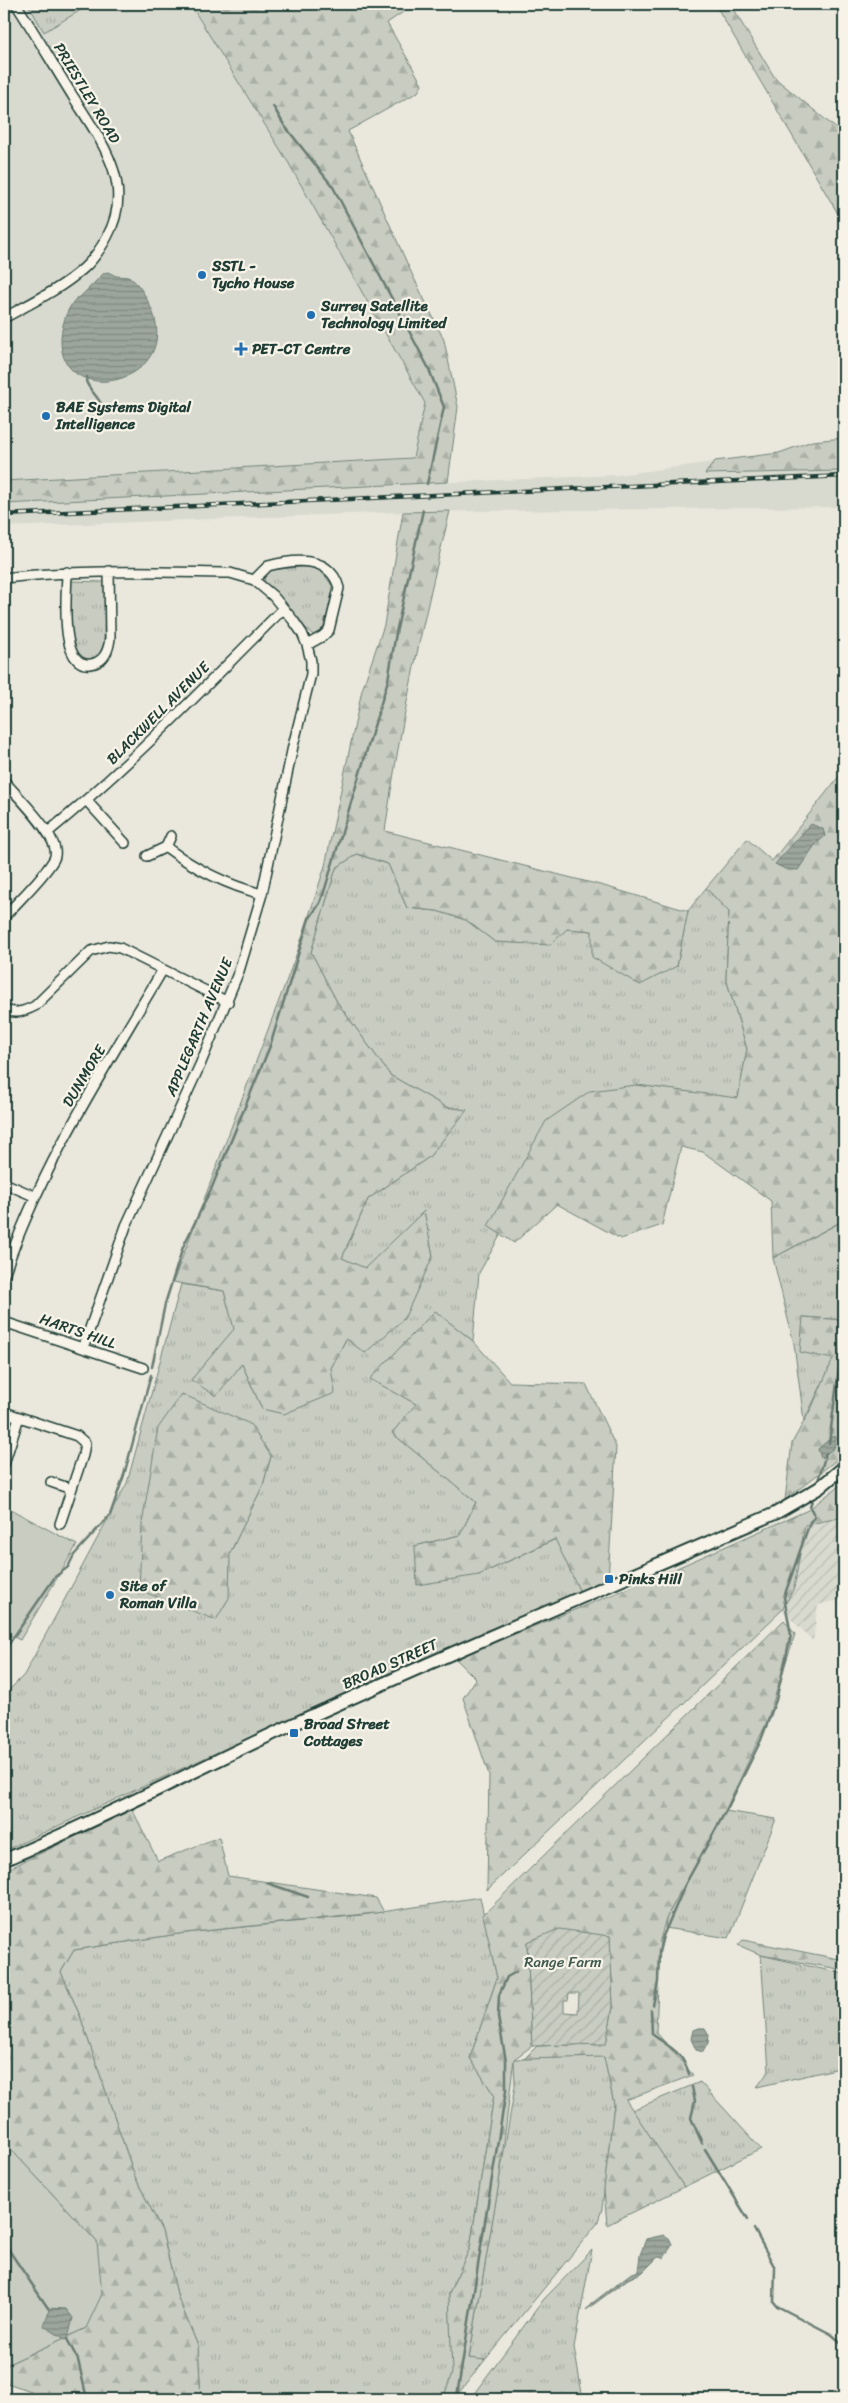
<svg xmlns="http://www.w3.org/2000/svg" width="848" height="2403" font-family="Sriracha,sans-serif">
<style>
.built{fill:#d9dacf}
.industrial{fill:url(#industrial-furrows)}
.grass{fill:url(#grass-tufts);stroke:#74847a;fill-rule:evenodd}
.forest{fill:url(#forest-firs);stroke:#74847a}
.park{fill:#c8ccc1;stroke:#74847a}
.garden{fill:url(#garden-furrows);stroke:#74847a;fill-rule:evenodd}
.water{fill:url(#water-rules);stroke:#6a7c72}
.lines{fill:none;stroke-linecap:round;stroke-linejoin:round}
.stream{stroke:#6a7c72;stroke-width:2.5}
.minor-casing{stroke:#1f3d34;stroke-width:12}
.tertiary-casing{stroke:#1f3d34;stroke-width:15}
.minor{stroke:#f7f3e8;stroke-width:9}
.tertiary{stroke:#f7f3e8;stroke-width:11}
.rail-casing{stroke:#1f3d34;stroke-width:4.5}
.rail{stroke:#f7f3e8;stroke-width:2.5;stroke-dasharray:8;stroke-linecap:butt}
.poi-dot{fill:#1f6fb2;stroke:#f7f3e8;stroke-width:2}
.labels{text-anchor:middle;stroke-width:4.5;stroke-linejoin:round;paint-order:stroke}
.street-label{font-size:15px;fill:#1f3d34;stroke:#f7f3e8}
.poi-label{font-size:15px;font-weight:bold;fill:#1f3d34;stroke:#f7f3e8;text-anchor:start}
.park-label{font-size:15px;fill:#415a50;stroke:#f7f3e8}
</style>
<defs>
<pattern id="industrial-furrows" width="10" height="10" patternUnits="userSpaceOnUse" patternTransform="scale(1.25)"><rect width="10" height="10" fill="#d9dacf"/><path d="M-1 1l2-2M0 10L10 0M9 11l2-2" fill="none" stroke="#babcb2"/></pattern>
<pattern id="grass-tufts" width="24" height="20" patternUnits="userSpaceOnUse" patternTransform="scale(1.25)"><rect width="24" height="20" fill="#c8ccc1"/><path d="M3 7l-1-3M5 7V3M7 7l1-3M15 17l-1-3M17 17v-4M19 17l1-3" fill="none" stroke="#abb0a6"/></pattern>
<pattern id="forest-firs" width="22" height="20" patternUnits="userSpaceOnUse" patternTransform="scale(1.25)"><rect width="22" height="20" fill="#c8ccc1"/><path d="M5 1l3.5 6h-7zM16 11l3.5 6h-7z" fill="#abb0a6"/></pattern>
<pattern id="garden-furrows" width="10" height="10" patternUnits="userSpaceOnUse" patternTransform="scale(1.25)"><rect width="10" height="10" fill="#c8ccc1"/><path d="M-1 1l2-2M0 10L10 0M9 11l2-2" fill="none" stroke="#abb0a6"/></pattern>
<pattern id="water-rules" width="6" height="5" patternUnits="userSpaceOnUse" patternTransform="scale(1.25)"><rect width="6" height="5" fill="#9ca69c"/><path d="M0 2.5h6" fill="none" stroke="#7f8880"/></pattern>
</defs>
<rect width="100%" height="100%" fill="#eae8dd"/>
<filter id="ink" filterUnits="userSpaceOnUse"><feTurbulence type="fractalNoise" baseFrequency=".02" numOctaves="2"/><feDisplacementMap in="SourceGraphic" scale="10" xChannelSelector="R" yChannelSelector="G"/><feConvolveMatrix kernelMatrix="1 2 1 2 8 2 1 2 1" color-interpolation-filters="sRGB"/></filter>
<g filter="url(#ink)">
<path class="built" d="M4,4h186l98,158 137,241 -17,81 210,-9 161,-22 33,-12 32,1v65l-441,5 -399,15z"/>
<path class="industrial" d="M844,1517v82l-26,6 -5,36 -31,-31 12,-22 11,-63z"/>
<path class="grass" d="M28,4h63l-47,28z
M314,566l5,2 15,20 -10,39 -2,4 -8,4c-6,-1 -40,-45 -49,-53l-1,-5 4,-7z
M70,581l35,1 -1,61 -5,12 -12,5 -11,-4 -6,-13z
M357,854l31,10 19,44 30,3 29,9 29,22 55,2 17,-15 26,2 84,35 11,-55 18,-23 23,24 -3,66 21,71 -9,50 -102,-14 -148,141 13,8 -22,39 -6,68 -38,-30 -64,68 46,25 -25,29 84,69 -16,33 -45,11 64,29 77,-36 24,53 -196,83 -380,176v-156l20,-20 103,-192 54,-199 43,7 11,38 -44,51 51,-16 20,45 69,-41 15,-29 19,13 38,-33 30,-63 -9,-44 -59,57 -23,-11 26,-59 61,-42 37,-47 -20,-3 -56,-32 -53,-73 -26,-50 25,-84zM271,1456l-8,29 -33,68z
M843,1221l1,99 -41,-3 31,42 -30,62 -10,-77 -21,-86z
M725,1811l51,8 -47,119 -64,-10 1,-10z
M480,1897l17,81 -27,80 24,37 -24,153 -21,45 4,79 -10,27h-242l-3,-53 -20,-48 -16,-67 -27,-54 -55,-161 -19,-44 13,-22 111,-17 177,-18z
M761,1955l83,19v93l-87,20 12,-16z
M604,2056l10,48 -12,105 -5,15 -112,136 -16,-1 46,-273 -1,-27z
M700,2082l61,67 -77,38 -52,-77z
M592,2250l-18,97 9,52h-113l74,-100z"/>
<path class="forest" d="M190,4h225l-28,19 35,61 -4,8 -70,39 63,141 33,68 14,67 -10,75 -444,22v-23l409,-23 12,-55 -137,-241z
M715,4h15l45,74 63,52 6,8v86z
M844,438v33l-139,3 10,-13 64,-8 33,-12z
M450,511c-26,106 -50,212 -65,320l219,55 84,25 -11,55 -37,19 -48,-28v-26l-25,-2 -17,16 -55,-3 -29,-22 -29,-9 -30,-3 -19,-44 -31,-10 -21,14 -25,84 26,50 53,73 56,32 21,3 -38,47 -61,42 -26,59 23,10 59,-57 9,45 -29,63 -39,34 -19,-14 -15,29 4,25 -51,21 -22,-5 -20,-45 -26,32 -25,-16 43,-51 -10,-38 -51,-9 125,-332 27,-84 37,-176 22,-65 19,-113z
M844,770v454l-2,-3 -69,37 -2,-57 -68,-49 -22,-5 -19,78 -41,14 -64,-35 -43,39 -26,-17 58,-105 44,-30 46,-6 102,13 9,-49 -21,-71 3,-66 -23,-24 41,-49 25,22z
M435,1311l38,30 37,41 76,2 30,63 -8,134 -28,11 -25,-53 -76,36 -62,10 -2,-39 45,-11 16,-33 -84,-69 24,-29 -46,-25z
M803,1317l41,3v134l-59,46 7,-57 20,-36 21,-48 -33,-7z
M182,1394l68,30 21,32 -8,29 -33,68 -1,45 -13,22 -77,-30 3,-66 16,-96z
M844,1482v35l-39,8 -11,63 -12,22 -295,280 2,-115 -26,-77 13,-19 -21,-21 206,-83 147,-65z
M784,1620l11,14 -29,90 -41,87 -59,107 -6,22 -4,92 37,43 -67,25 58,87 -77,38 -3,-36 10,-85 -10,-47 -80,2 13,-13 69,-3 7,-36 -3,-71 -83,6 5,104 -18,13 -15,124 -30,175 16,2 -31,39h-11l9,-26 -3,-80 21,-45 24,-153 -24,-37 27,-80 -14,-63z
M132,1809l26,52 61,-24 9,39 148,22 8,14 -199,21 -111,17 -13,22 19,44 55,161 27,54 16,67 20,48 3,53h-170v-8l-27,-9v-16l82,-38 11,-86 -93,-100v-271z
M743,1940l101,20v10l-83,-15 -23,-10z"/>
<path class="park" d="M4,1508l8,2 65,35 -57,95 -16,-8z
M4,2142l93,100 5,52 -16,34 -82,38z"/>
<path class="garden" d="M559,1929l51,7 3,71 -7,37 -74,2 -5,-104zM569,1993h10l-1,20 -14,-1v-12h4z"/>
<path class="water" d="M108,272l8,4 13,1c11,7 17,20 23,33 30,75 -92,100 -91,30 0,-10 4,-25 9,-33 2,-4 5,-5 6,-9l4,-1 24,-24z
M811,824l12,5 2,7 -10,9 -17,25 -13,-1 -10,-5z
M833,1436l3,1 -2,11 -13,10 -3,-9z
M698,2028h7l4,7 -1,8 -5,9 -7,-2 -5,-11 2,-9z
M664,2235l5,3 3,6 -8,14 -6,-1 -15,15 -15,7 -42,31 5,-6 39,-30 8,-3 2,-16 6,-16z
M48,2308l18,1 7,9 -5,20 -3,1 -21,-13 5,-14z"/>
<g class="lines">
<path class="stream" d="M273,106l11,19 49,62 95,180 16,40 -17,77
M87,377l-1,4c3,9 11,14 15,23
M152,1367l13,-63 18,-57 29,-60 58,-141 39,-127 11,-16 4,-11 64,-212 8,-47 27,-123
M829,1443l15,-112
M817,1484l9,-31
M4,1651l51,-74 13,-10 6,-12 36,-40 14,-40 27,-100
M267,1883l41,14
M653,2005l5,-23 1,-30 4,-16 23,-53 42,-76 33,-67 15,-40 15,-65 -7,-38 26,-75 5,-5 -5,-10 3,-10
M651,2010l1,24c17,13 31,18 37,40
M692,2087l3,14 -4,17 11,25
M705,2149l43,70
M754,2229l21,39 -1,34 3,4 54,28 13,11
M4,2243l44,65
M67,2339l11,21 9,39
M457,2396l49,-305v-30l-8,-44 1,-22 8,-18 9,-5"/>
<defs>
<path id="minor" d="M4,318c27,-15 57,-29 80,-50 10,-9 17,-20 23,-31 29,-52 -6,-96 -33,-139 -20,-32 -38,-63 -58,-94
M67,572c0,20 -10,103 28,91 11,-4 14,-15 15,-25l-1,-67
M4,578c75,-9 151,-6 226,-5l24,7 19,16 20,24 9,13 5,12 4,16v13l-18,72 -31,148 -23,77 -39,94 -74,161 -43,122
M254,580l14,-14c27,-7 62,-11 71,22l-10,42 -6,6 -16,9
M4,781c12,14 60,59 50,78 -9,17 -36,42 -50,58
M87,801l38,42
M48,832c84,-68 158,-147 235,-223
M166,847l5,-11
M147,856l19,-9c29,22 61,38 96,47
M4,1010c12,4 19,2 31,-4l56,-55 18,-5 11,2 108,54
M4,1183l30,13
M4,1275c37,-109 100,-205 158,-304
M4,1322l139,46
M4,1412l73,24 8,7 -2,12 -23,69
M4,1464l15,-47
M51,1482l20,7"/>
<path id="tertiary" d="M4,1860c99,-41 194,-92 292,-137 159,-73 320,-140 480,-210l43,-25 25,-21"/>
</defs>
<use href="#minor" class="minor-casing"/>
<use href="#tertiary" class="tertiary-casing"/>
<use href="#minor" class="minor"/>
<use href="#tertiary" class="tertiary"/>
<defs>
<path id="rail" d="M4,515l840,-39"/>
</defs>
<use href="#rail" class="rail-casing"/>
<use href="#rail" class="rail"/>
</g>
</g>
<g class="poi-dot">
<circle cx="202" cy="275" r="5"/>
<circle cx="311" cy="315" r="5"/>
<path d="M238.5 341.5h5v5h5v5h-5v5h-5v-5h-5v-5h5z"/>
<circle cx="46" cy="416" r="5"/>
<rect x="604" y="1574" width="10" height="10" rx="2.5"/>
<circle cx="110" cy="1595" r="5"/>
<rect x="289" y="1728" width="10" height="10" rx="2.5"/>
</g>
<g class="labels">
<g class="street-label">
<text transform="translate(87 93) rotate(59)" y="5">PRIESTLEY ROAD</text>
<text transform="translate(158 713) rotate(-45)" y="5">BLACKWELL AVENUE</text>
<text transform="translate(199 1027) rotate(-67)" y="5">APPLEGARTH AVENUE</text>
<text transform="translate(84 1076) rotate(-59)" y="5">DUNMORE</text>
<text transform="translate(78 1331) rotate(19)" y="5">HARTS HILL</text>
<text transform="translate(390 1664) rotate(-24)" y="5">BROAD STREET</text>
</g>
<g class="poi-label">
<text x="212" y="271">SSTL -<tspan x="212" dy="17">Tycho House</tspan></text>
<text x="321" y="311">Surrey Satellite<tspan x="321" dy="17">Technology Limited</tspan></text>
<text x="252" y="354">PET-CT Centre</text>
<text x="56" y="412">BAE Systems Digital<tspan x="56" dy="17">Intelligence</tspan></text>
<text x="619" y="1584">Pinks Hill</text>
<text x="120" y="1591">Site of<tspan x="120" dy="17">Roman Villa</tspan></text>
<text x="304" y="1729">Broad Street<tspan x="304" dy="17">Cottages</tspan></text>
</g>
<g class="park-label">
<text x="563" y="1967">Range Farm</text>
</g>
</g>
<rect width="848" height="2403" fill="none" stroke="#f7f3e8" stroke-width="20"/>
<rect x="10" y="10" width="828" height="2383" fill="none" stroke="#1f3d34" stroke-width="2" filter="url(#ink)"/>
</svg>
